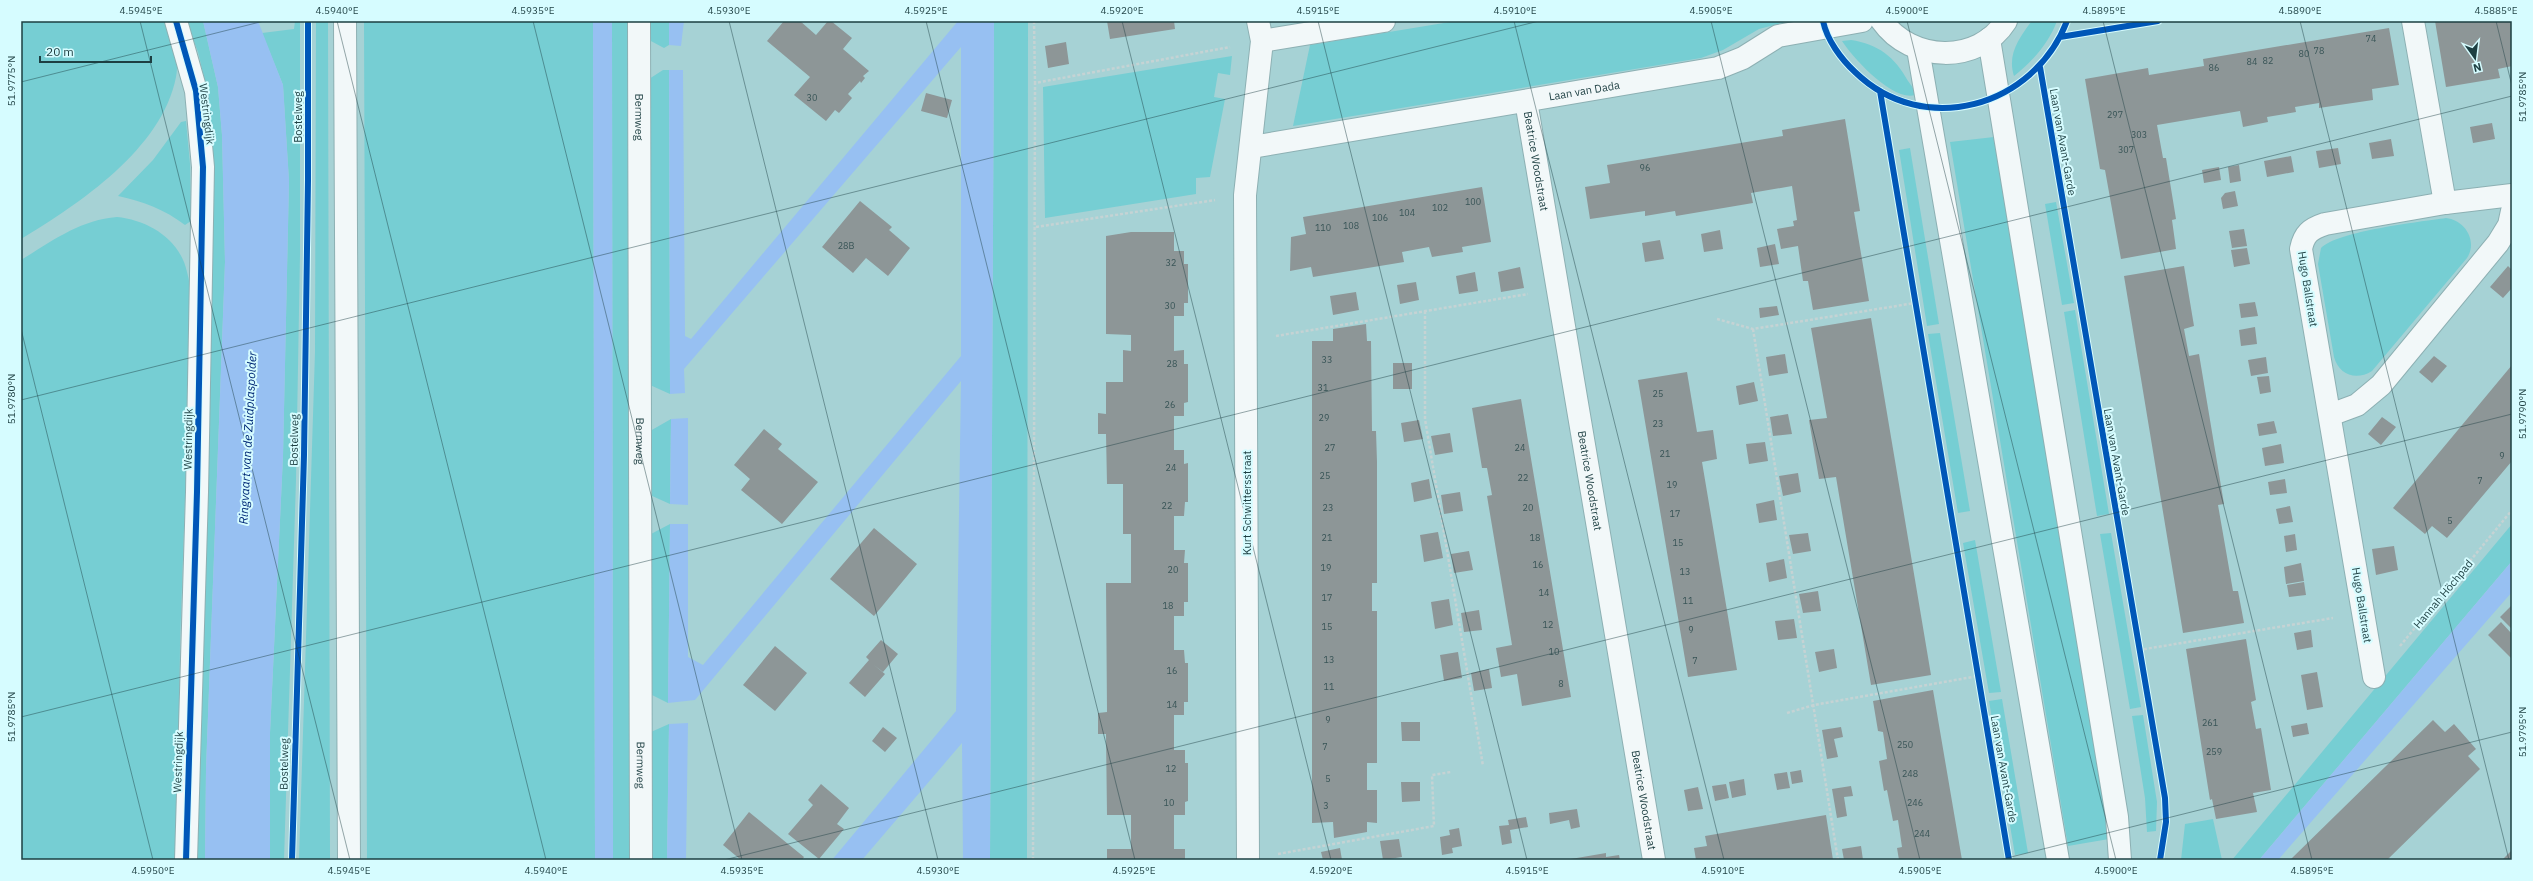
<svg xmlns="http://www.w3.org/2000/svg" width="2533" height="881" font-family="'IBM Plex Sans',sans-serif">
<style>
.green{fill:#76ced3}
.water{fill:#97c0f2}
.building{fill:#8d9697}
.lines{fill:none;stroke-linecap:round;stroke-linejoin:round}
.minor-casing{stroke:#8db0b3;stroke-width:24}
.path{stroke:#c5d3d4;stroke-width:2.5;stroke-dasharray:3 2;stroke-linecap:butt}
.minor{stroke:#f2f8f9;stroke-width:22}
.cycleway-casing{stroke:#d6fcff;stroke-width:8}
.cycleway{stroke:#0057b8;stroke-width:6}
.ticks{fill:none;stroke:#1d3f42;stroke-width:1;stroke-opacity:0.45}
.labels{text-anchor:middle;stroke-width:4;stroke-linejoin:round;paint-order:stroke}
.number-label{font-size:9px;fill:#395557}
.street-label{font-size:11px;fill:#1d3f42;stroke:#d6fcff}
.water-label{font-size:12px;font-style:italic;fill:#002977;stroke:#d6fcff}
.neatline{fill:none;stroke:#1d3f42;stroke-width:1.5}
.ticks-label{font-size:10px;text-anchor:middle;fill:#1d3f42}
</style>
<rect width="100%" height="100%" fill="#a6d2d5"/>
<path class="green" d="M21,21h145c5,18 14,37 10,56 -14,72 -97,127 -155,162z
M186,21h17l15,66 4,48 3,127 -19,507 -1,91h-10l12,-770 -9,-38z
M295,21h5v233l-4,226 -12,380h-14v-127l13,-277 6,-275 -6,-96 -21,-52 32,-4z
M316,21h12l2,839h-31l16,-508z
M364,21h229l2,839h-228z
M612,21h18l2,839h-19z
M649,21h20v24l-5,3 -15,-8z
M994,21h34l-1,839h-37z
M1456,21h334l-31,8 -36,21 -22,8 -408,68 17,-81z
M2057,21c-8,22 -25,41 -43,55 -7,-21 5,-38 17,-54z
M1851,40c27,4 44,17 57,41 3,4 7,9 7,14 -22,7 -63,-38 -73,-54z
M1232,56l-2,19 -12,-2 -4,24 11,2 -15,78 -14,1v16l-151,24 -2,-131z
M663,70h6l1,324 -20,-9 -1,-306z
M186,121l4,43 1,57 -6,4c-21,-16 -41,-23 -67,-29l35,-36 28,-38z
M1994,137l75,446 40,256 -41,7 -118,-704z
M1910,148l29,176 -12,2 -28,-176z
M2056,202l18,101 -12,2 -17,-101z
M117,217c31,3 63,22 70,55 5,17 3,37 4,55l-11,316 -2,217h-157v-600c31,-19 59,-40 96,-43z
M2446,218c19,2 32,23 21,40l-95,113c-16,10 -33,4 -38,-14l-16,-93 3,-16c17,-17 98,-26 125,-30z
M2075,310l34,204 -12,2 -33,-204z
M1940,333l30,178 -12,2 -30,-179z
M671,419l-1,85 -20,-9v-64z
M670,524l-2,179 -18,-9 1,-160z
M2512,524v37l-253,299h-27z
M2111,533l30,174 -11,2 -30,-175z
M1975,540l26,152 -12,1 -26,-150z
M2002,699l26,154 -13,2 -26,-154z
M2143,715l14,87 -1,29 -9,1 -2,-34 -13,-82z
M669,724l-2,136h-15l-1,-128z
M2213,819l9,41h-41l4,-36z"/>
<path class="water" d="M203,21h55l25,64 6,96 -6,275 -13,277v127h-65l1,-91 19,-507 -3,-127 -4,-48z
M593,21h19l1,839h-18z
M669,21h15l-3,25 -12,-1z
M958,21h36l-4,839h-27l-1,-117 -100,117h-30l124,-149 5,-330 -266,319 -27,3 2,-179h18v133l15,8 258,-309v-309l-277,322 1,24 -15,1 -1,-324h14l2,266 6,3z
M688,418v87l-18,-1 1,-85z
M2512,561v31l-234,268h-19z
M688,723l-2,137h-19l2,-136z"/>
<path class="building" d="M784,21h16l16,14 12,-14h3l21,17 -9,11 26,22 -6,5 2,2 -4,5 -1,-2 -12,13 4,4 -13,15 -4,-3 -9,11 -32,-26 16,-18 -43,-36z
M1107,21h67l1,8 -65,10z
M2435,21h77v45l-14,3 2,9 -54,9z
M2389,28l10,57 -27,4 1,11 -54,8v-5l-24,4 1,5 -29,5 1,5 -25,5 -3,-16 -83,14 6,33h3l10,61 -4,1 4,29 -55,10 -16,-89 -5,-1 -15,-90 63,-11 1,7 55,-9 -1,-7z
M1066,42l3,22 -21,4 -3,-22z
M926,93l26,7 -5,18 -26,-7z
M1845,119l15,92 -6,1 15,89 -56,9 -5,-29h-5l-5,-35 -17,3 -4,-20 17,-3 -1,-5 4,-1 -5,-34 -41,7 2,10 -77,13 -1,-5 -30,5v-5l-55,8 -5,-32 25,-4 -3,-18 176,-29 -1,-6z
M2492,123l3,16 -22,4 -3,-16z
M2391,139l3,17 -22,3 -3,-16z
M2338,148l3,16 -22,4 -3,-17z
M2291,156l3,16 -27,5 -3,-16z
M2239,165l2,16 -11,2 -2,-16z
M2219,167l2,13 -17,3 -2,-13z
M1482,187l9,55 -29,5 1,5 -31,5 -3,-10 -27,5 2,10 -91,15 -2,-10 -21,4 1,-34 15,-3 -3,-17z
M2235,191l3,15 -15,3 -2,-11 4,-5z
M860,201l32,26 -3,3 21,18 -22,28 -22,-18 -13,15 -31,-26z
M2244,229l3,17 -15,2 -3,-17z
M1720,230l3,19 -19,3 -3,-18z
M1131,232h43v19h10v13h4v39h-4v13h-10v35l10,-1v14h4v38l-4,1v13h-10v34h10v14l4,-1v39h-3l-1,14h-10v34h11l-1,13h4v39h-4v14h-10v34h10l1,13h3v39h-4v13h-10v35h11v13h3v38l-3,1v13h-11v34h11v11h-78v-11h24v-34h-24l-1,-81h-8v-21l9,-1 -1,-129h25v-49h-8v-50h-16l-1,-50h-8v-21l8,1v-32h17v-32l8,1v-16l-25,-1v-98z
M1660,240l4,19 -19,3 -3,-19z
M1775,244l4,20 -19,3 -3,-19z
M2247,248l3,16 -16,3 -3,-17z
M2184,266l10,60 -10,3 5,27 10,-2 25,150 -6,1 15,86h5l6,32 -61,10 -59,-357z
M2508,266l4,4v18l-9,10 -13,-11z
M1520,267l4,21 -23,4 -3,-20z
M1475,272l3,19 -19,3 -3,-18z
M1416,282l3,18 -19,4 -3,-19z
M1356,292l3,18 -26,5 -3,-19z
M2255,302l3,14 -17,2 -2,-14z
M1777,306l2,9 -19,3 -1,-10z
M1871,318l60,357 -60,10 -35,-208 -17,2 -10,-59 18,-2 -16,-90z
M1366,324l1,17h4l1,90h4l1,31v121h-5v28h5v152h-10v27h10v33l-10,-1v10l-33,6 -1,-16 -21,1v-482h21v-12z
M2255,327l2,17 -16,2 -2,-16z
M1785,354l3,19 -19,3 -3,-19z
M2434,356l13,10 -15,17 -13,-11z
M2266,357l2,16 -17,3 -3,-16z
M1393,363h19v26h-19z
M2512,365v96l-65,77 -15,-12 -7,8 -32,-26z
M1687,372l10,60 16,-2 4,29 -15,3 35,208 -49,7 -50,-297z
M2269,376l2,16 -11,2 -3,-17z
M1754,382l4,19 -19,4 -3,-19z
M1521,399l50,298 -49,9 -5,-32 -16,3 -5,-29 16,-3 -25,-149 5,-1 -5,-27h-5l-10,-60z
M1788,414l4,20 -19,2 -3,-19z
M2382,417l14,10 -15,18 -13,-11z
M1419,420l4,19 -19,3 -3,-19z
M2274,421l3,12 -18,3 -2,-12z
M764,429l18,15 -4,5 40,33 -36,42 -41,-34 9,-11 -16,-14z
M1450,433l3,19 -18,3 -4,-19z
M1765,442l3,19 -19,3 -3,-20z
M2281,444l3,19 -19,3 -3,-18z
M1798,473l3,19 -18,4 -4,-20z
M1429,479l3,19 -18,4 -3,-19z
M2285,479l2,14 -17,2 -2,-13z
M1460,492l3,19 -19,3 -3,-19z
M1774,500l3,20 -18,3 -3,-19z
M2290,506l3,16 -14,2 -3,-15z
M874,528l43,36 -43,52 -44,-37z
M1438,532l5,26 -19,4 -4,-27z
M1808,533l3,18 -18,3 -4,-19z
M2295,534l2,16 -11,2 -2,-16z
M2394,546l4,24 -22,5 -4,-26z
M1469,551l4,19 -19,3 -3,-19z
M1784,559l3,19 -18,4 -3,-19z
M2301,563l3,18 -18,3 -2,-17z
M2304,582l2,13 -17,2 -2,-12z
M1818,591l3,20 -18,2 -4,-19z
M1449,599l4,26 -18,4 -4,-27z
M2512,605v24l-12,-12z
M1479,610l3,20 -18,2 -3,-19z
M1794,619l3,19 -19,2 -3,-19z
M2501,622l11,12v25l-24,-24z
M2311,630l2,17 -16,3 -3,-17z
M2246,639l10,61 -5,2 5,27 5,-1 10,62 -18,3 4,19 -41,7 -4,-20 -2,1 -24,-151z
M881,640l17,14 -15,18 -9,-7 11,9 -20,23 -16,-14 20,-23 -3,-3z
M775,646l32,27 -32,38 -32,-26z
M1834,649l3,19 -18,4 -4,-20z
M1458,652l4,26 -18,3 -4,-26z
M1489,669l3,19 -18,3 -3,-18z
M2317,672l6,35 -16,3 -6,-35z
M1933,690l29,170h-63l-2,-12 5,-1 -4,-27 -5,1 -6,-31 -3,1 -5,-30 8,-2 -4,-27 -5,-1 -5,-30z
M2433,720l12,12 9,-8 22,25 -8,7 12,13 -93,91h-97z
M1401,722h19v19h-18z
M2307,723l2,11 -16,3 -2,-11z
M883,727l14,11 -12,14 -13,-11z
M1841,727l2,10 -9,2 4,18 -11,2 -5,-29z
M1801,770l2,12 -11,2 -2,-12z
M1787,772l3,16 -13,2 -3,-16z
M1744,779l2,16 -14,3 -3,-16z
M1401,782h19v19l-18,1z
M821,784l28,24 -12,16 7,5 -25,30 -31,-25 25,-29 -5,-5z
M1726,784l3,14 -14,3 -3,-15z
M1851,786l2,10 -9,1 3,19 -10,2 -5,-29z
M1698,787l5,22 -15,2 -4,-21z
M1577,809l3,18 -9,2 -2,-9 -19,4 -1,-11z
M749,812l55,45 -2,3h-61l-18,-15z
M1826,815l7,45h-137l-2,-12 13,-2 -2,-10z
M1526,817l2,10 -18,3 2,13 -10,2 -3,-19 10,-1 -1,-5z
M1459,828l3,18 -10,2 1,5 -11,2 -2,-18 10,-2 -1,-5z
M1399,839l3,18 -19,3 -3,-19z
M1861,846l2,14h-19l-2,-11z
M1340,848l2,12h-19l-2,-8z
M2512,850v10h-10z
M1606,853v4l13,-2 1,5h-55z"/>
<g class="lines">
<defs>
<g id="minor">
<path d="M176,21l20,70 7,76 -6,325 -11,368"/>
<path d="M345,21l4,839"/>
<path id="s1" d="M639,21l2,839"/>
<path d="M1882,21c29,41 96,44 124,0"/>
<path d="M2413,21l32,182"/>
<path d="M1989,39l128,778 3,43"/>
<path d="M1262,41l122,-20"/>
<path d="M1918,49l140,811"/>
<path id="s2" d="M1526,101l128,759"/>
<path id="s3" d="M1252,147l466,-79 25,-10 35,-22 84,-15"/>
<path d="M2330,415l27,-10 24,-20 117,-142 11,-18 3,-14"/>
<path d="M2374,677l-73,-428c3,-15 9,-20 24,-25l120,-21 67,-8"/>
<path d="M1248,860l-3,-665 17,-154 -4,-20"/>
</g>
</defs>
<use href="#minor" class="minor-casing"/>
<path class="path" d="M1034,21l1,62 195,-36
M1036,227l179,-27
M1425,311v108l58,347
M1717,319l36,10 162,-26
M1753,329l85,531
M1276,336l252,-42
M2400,646l112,-136
M2139,650l194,-32
M1787,713l27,-8 164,-29
M1278,854l156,-28 -2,-51 19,-3
M1033,860l2,-777"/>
<use href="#minor" class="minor"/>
<defs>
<path id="cycleway" d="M176,21l20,70 7,76 -6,325 -11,368
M1823,21c4,19 18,38 32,51 69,67 179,35 212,-51
M2060,37l98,-16
M2040,67l125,731 1,24 -6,38
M1880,91l129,769
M292,860l12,-405 4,-275v-159"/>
</defs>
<use href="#cycleway" class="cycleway-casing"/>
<use href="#cycleway" class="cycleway"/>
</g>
<path class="ticks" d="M140,21l210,839M337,21l209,839M533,21l209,839M729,21l209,839M926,21l209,839M1122,21l209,839M1318,21l209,839M1514,21l210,839M1711,21l209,839M1907,21l209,839M2103,21l209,839M2300,21l209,839M2496,21l16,65M21,82l243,-61M21,329l132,531M21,400l1518,-379M21,717l2491,-621M724,860l1788,-446M1999,860l513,-128"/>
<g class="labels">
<g class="number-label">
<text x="2371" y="42">74</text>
<text x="2319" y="54">78</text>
<text x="2304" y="57">80</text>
<text x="2268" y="64">82</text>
<text x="2252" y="65">84</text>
<text x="2214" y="71">86</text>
<text x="812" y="101">30</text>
<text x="2115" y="118">297</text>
<text x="2139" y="138">303</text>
<text x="2126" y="153">307</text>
<text x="1645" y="171">96</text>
<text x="1473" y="205">100</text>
<text x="1440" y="211">102</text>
<text x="1407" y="216">104</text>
<text x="1380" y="221">106</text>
<text x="1351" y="229">108</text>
<text x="1323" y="231">110</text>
<text x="846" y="249">28B</text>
<text x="1171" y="266">32</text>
<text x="1170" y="309">30</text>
<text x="1327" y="363">33</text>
<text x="1172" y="367">28</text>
<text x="1323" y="391">31</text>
<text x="1658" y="397">25</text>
<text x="1170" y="408">26</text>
<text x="1324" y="421">29</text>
<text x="1658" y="427">23</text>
<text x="1330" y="451">27</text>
<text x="1520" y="451">24</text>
<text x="1665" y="457">21</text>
<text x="2502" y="459">9</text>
<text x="1171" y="471">24</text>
<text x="1325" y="479">25</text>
<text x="1523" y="481">22</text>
<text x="2480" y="484">7</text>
<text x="1672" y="488">19</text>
<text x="1167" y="509">22</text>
<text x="1328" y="511">23</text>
<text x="1528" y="511">20</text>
<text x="1675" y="517">17</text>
<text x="2450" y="524">5</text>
<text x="1327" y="541">21</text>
<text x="1535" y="541">18</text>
<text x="1678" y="546">15</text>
<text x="1538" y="568">16</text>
<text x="1326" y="571">19</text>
<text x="1173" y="573">20</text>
<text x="1685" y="575">13</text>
<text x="1544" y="596">14</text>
<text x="1327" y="601">17</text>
<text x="1688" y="604">11</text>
<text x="1168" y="609">18</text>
<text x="1548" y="628">12</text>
<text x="1327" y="630">15</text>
<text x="1691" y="633">9</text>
<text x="1554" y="655">10</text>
<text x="1329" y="663">13</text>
<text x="1695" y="664">7</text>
<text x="1172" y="674">16</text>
<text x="1561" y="687">8</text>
<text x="1329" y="690">11</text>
<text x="1172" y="708">14</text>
<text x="1328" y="723">9</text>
<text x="2210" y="726">261</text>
<text x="1905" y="748">250</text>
<text x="1325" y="750">7</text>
<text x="2214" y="755">259</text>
<text x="1171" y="772">12</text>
<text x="1910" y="777">248</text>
<text x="1328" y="782">5</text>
<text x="1169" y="806">10</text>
<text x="1915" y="806">246</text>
<text x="1326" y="809">3</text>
<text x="1922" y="837">244</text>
</g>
<g class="street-label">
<text dy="4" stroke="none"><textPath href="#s3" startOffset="337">Laan van Dada</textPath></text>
<text transform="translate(207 114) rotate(83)" y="4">Westringdijk</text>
<text transform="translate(298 117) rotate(-90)" y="4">Bostelweg</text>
<text dy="4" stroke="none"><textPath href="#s1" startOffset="96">Bermweg</textPath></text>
<text transform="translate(2063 142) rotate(80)" y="4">Laan van Avant-Garde</text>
<text dy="4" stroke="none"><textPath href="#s2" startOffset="61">Beatrice Woodstraat</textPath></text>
<text transform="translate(2308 289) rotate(81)" y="4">Hugo Ballstraat</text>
<text transform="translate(188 439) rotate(-89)" y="4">Westringdijk</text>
<text transform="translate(294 440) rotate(-89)" y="4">Bostelweg</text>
<text dy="4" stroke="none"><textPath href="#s1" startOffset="420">Bermweg</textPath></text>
<text transform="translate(2117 462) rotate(80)" y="4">Laan van Avant-Garde</text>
<text dy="4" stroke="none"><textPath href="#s2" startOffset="385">Beatrice Woodstraat</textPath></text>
<text transform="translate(1247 503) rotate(-90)" y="4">Kurt Schwittersstraat</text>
<text transform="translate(2443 594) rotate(-50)" y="4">Hannah Höchpad</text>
<text transform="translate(2362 605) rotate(81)" y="4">Hugo Ballstraat</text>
<text transform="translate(178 762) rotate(-88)" y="4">Westringdijk</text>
<text transform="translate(284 764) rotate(-89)" y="4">Bostelweg</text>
<text dy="4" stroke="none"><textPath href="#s1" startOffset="744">Bermweg</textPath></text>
<text transform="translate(2004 769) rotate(80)" y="4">Laan van Avant-Garde</text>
<text dy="4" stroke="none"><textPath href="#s2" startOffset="709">Beatrice Woodstraat</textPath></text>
</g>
<g class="water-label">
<text transform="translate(248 438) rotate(-87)" y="4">Ringvaart van de Zuidplaspolder</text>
</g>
</g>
<rect width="2533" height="881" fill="none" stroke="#d6fcff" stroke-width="44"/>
<g transform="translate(2475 58) rotate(166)" stroke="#d6fcff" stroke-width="3" paint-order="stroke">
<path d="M0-3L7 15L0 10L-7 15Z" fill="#1d3f42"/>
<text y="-6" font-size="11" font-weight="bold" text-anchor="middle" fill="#1d3f42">N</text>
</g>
<path d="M40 56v6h111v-6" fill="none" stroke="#1d3f42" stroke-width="2"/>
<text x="46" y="56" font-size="12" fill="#1d3f42" stroke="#d6fcff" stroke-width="3" paint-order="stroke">20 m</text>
<rect x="22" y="22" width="2489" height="837" class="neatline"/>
<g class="ticks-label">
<text x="141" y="14">4.5945°E</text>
<text x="337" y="14">4.5940°E</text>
<text x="533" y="14">4.5935°E</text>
<text x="729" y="14">4.5930°E</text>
<text x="926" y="14">4.5925°E</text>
<text x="1122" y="14">4.5920°E</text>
<text x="1318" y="14">4.5915°E</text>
<text x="1515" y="14">4.5910°E</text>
<text x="1711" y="14">4.5905°E</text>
<text x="1907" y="14">4.5900°E</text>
<text x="2104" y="14">4.5895°E</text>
<text x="2300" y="14">4.5890°E</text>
<text x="2496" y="14">4.5885°E</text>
<text transform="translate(11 81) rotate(-90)" y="4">51.9775°N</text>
<text transform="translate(2522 97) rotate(-90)" y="4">51.9785°N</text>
<text transform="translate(11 399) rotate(-90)" y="4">51.9780°N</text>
<text transform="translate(2522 414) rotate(-90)" y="4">51.9790°N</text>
<text transform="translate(11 717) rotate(-90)" y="4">51.9785°N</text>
<text transform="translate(2522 732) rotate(-90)" y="4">51.9795°N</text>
<text x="153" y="874">4.5950°E</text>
<text x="349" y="874">4.5945°E</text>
<text x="546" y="874">4.5940°E</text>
<text x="742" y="874">4.5935°E</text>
<text x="938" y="874">4.5930°E</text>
<text x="1134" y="874">4.5925°E</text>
<text x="1331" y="874">4.5920°E</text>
<text x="1527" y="874">4.5915°E</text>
<text x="1723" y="874">4.5910°E</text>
<text x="1920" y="874">4.5905°E</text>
<text x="2116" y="874">4.5900°E</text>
<text x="2312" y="874">4.5895°E</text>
</g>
</svg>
